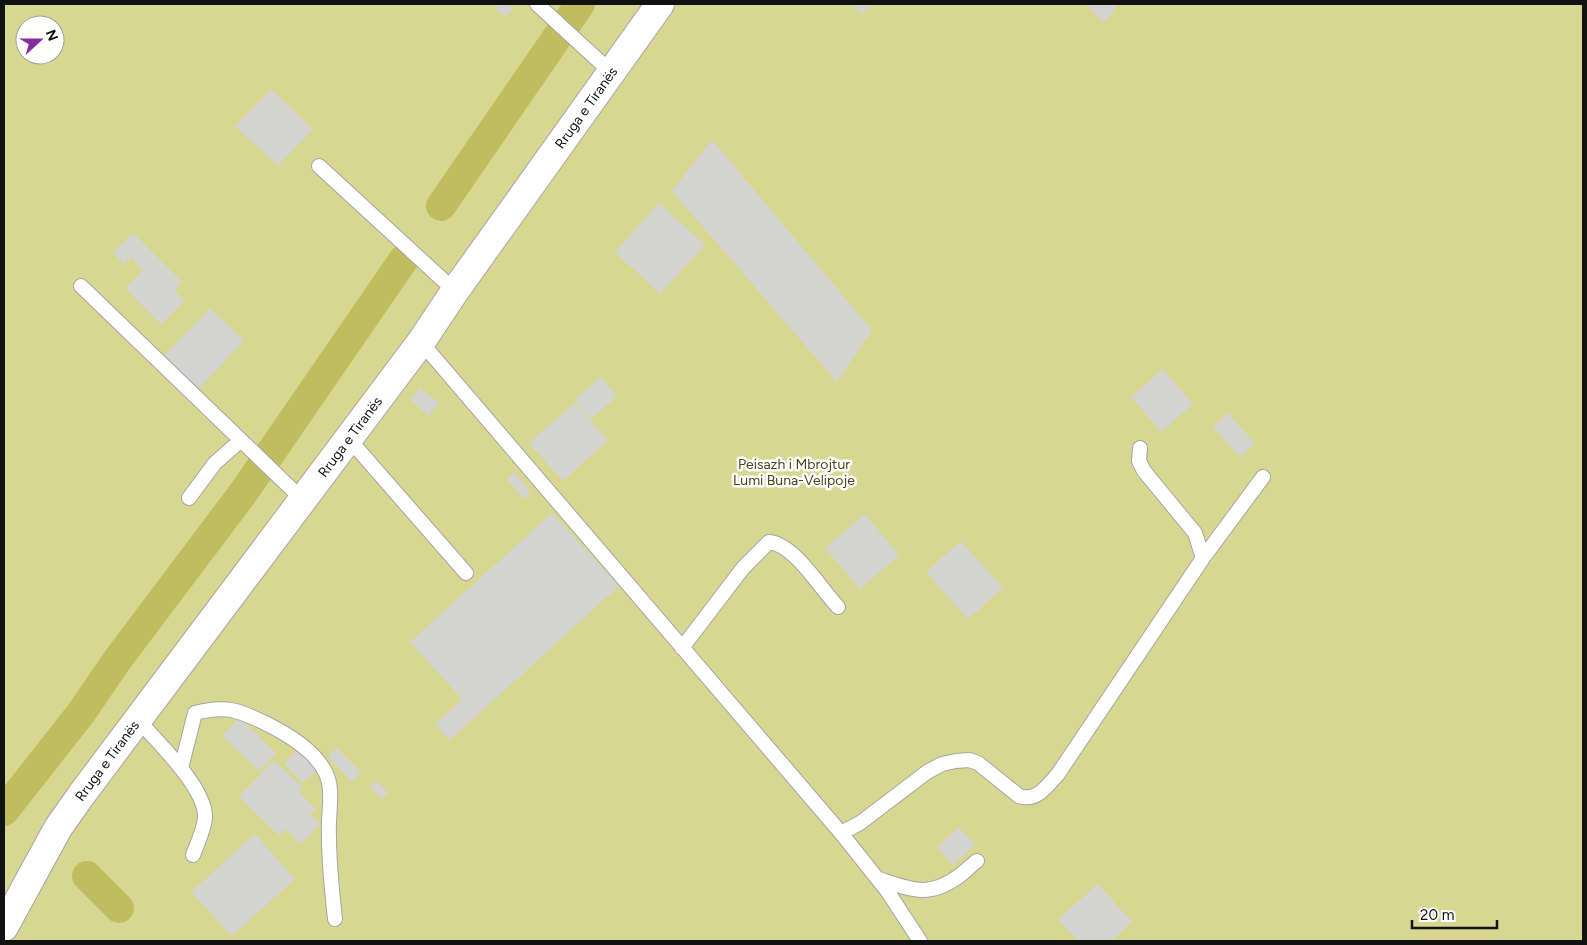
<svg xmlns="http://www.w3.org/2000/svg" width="1587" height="945" font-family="Figtree,sans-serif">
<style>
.green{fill:#d8d792;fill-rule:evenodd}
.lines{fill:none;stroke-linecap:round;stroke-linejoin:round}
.canal{stroke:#c0bd5e;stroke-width:30}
.building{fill:#d3d3d0}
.lane-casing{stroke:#a5a5a2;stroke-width:16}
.primary-casing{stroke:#a5a5a2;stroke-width:30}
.lane{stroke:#fff;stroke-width:14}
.primary{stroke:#fff;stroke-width:28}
.labels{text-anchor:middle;stroke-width:5;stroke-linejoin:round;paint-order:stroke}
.street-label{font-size:14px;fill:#111110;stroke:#fffffe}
.park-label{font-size:14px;fill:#47461d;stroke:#fffffe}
</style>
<rect width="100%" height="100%" fill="#f9f9f6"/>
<path class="green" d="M4,4h1579v937h-1579zM25,25h30v30h-30z"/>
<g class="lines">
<path class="canal" d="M441,206l139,-202
M4,811l77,-98 37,-54 125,-166 161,-234
M87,876l32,32"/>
</g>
<path class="building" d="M498,4h8l7,5 -7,8 -11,-9z
M853,4h20l-12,10z
M1086,4h29l2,2 -13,17z
M271,89l42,40 -35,37 -43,-40z
M712,140l160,190 -35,52 -165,-191z
M659,203l46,42 -45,49 -45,-42z
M133,233l49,49 -8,8 11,11 -24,24 -36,-37 18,-18 -12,-13 -7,7 -11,-11z
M210,308l34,33 -46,48 -35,-32z
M1163,369l30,35 -32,28 -30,-35z
M601,377l16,19 -26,23 -17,-19z
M420,388l19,15 -10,13 -19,-16z
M575,403l33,37 -45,41 -34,-38z
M1228,413l27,31 -15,13 -27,-30z
M514,472l17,20 -7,7 -17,-20z
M552,513l67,73 -169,154 -15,-16 27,-25 -52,-57z
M865,514l34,41 -39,34 -35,-41z
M961,541l42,47 -35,31 -42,-47z
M240,718l36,35 -17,18 -37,-35z
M302,747l18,21 -18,15 -18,-20z
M337,748l24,25 -9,9 -24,-26z
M274,760l29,28 -4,4 17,17 -6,6 10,9 -19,20 -15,-15 -6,7 -41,-39z
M377,781l11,12 -6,6 -12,-12z
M959,827l16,18 -22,20 -16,-18z
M255,834l40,45 -63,57 -41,-44z
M1098,884l34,38 -21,19h-33l-20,-22z"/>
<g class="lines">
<defs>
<path id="lane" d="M537,4l75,69
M319,166l136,125
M81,286l223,215
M421,342l420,491 47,59 32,49
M349,439l117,134
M1140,448l-1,13 5,10 51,62 8,25
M189,498l26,-35 25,-22
M682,648l61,-80 26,-26c25,2 51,46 69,65
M137,719c19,21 70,70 68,99 -1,12 -8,26 -12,37
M181,768l14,-55c31,-8 44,-3 72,11 24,12 62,35 63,66 1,15 -2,31 -1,46 0,27 3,56 6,83
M841,833l19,-10 67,-51 15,-8 14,-3 13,-1 9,3 41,33c18,6 28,-10 39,-22l145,-216 60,-81
M879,879c33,11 50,19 80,-3 7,-5 12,-11 18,-15"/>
<g id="primary">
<path id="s1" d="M4,927l54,-99 24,-34 339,-452 34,-51 205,-287"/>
</g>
</defs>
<use href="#lane" class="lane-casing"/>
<use href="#primary" class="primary-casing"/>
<use href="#lane" class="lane"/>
<use href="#primary" class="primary"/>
</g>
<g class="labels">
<g class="street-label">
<text dy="5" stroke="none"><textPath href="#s1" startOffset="1006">Rruga e Tiranës</textPath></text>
<text dy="5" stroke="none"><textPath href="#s1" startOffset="601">Rruga e Tiranës</textPath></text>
<text dy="5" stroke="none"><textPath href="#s1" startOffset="196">Rruga e Tiranës</textPath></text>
</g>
<g class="park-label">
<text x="794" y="469">Peisazh i Mbrojtur<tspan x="794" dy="16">Lumi Buna-Velipoje</tspan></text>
</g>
</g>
<rect width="1587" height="945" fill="none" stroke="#111110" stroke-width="10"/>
<g transform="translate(40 40) rotate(69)"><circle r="24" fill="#fffffe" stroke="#a0a09f"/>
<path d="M0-4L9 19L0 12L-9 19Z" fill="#842f9d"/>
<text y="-8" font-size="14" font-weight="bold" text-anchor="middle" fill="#111110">N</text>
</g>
<path d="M1412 920v8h85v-8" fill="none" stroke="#111110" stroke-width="2.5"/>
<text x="1420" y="920" font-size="15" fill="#111110" stroke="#fffffe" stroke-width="4" paint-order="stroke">20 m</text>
</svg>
